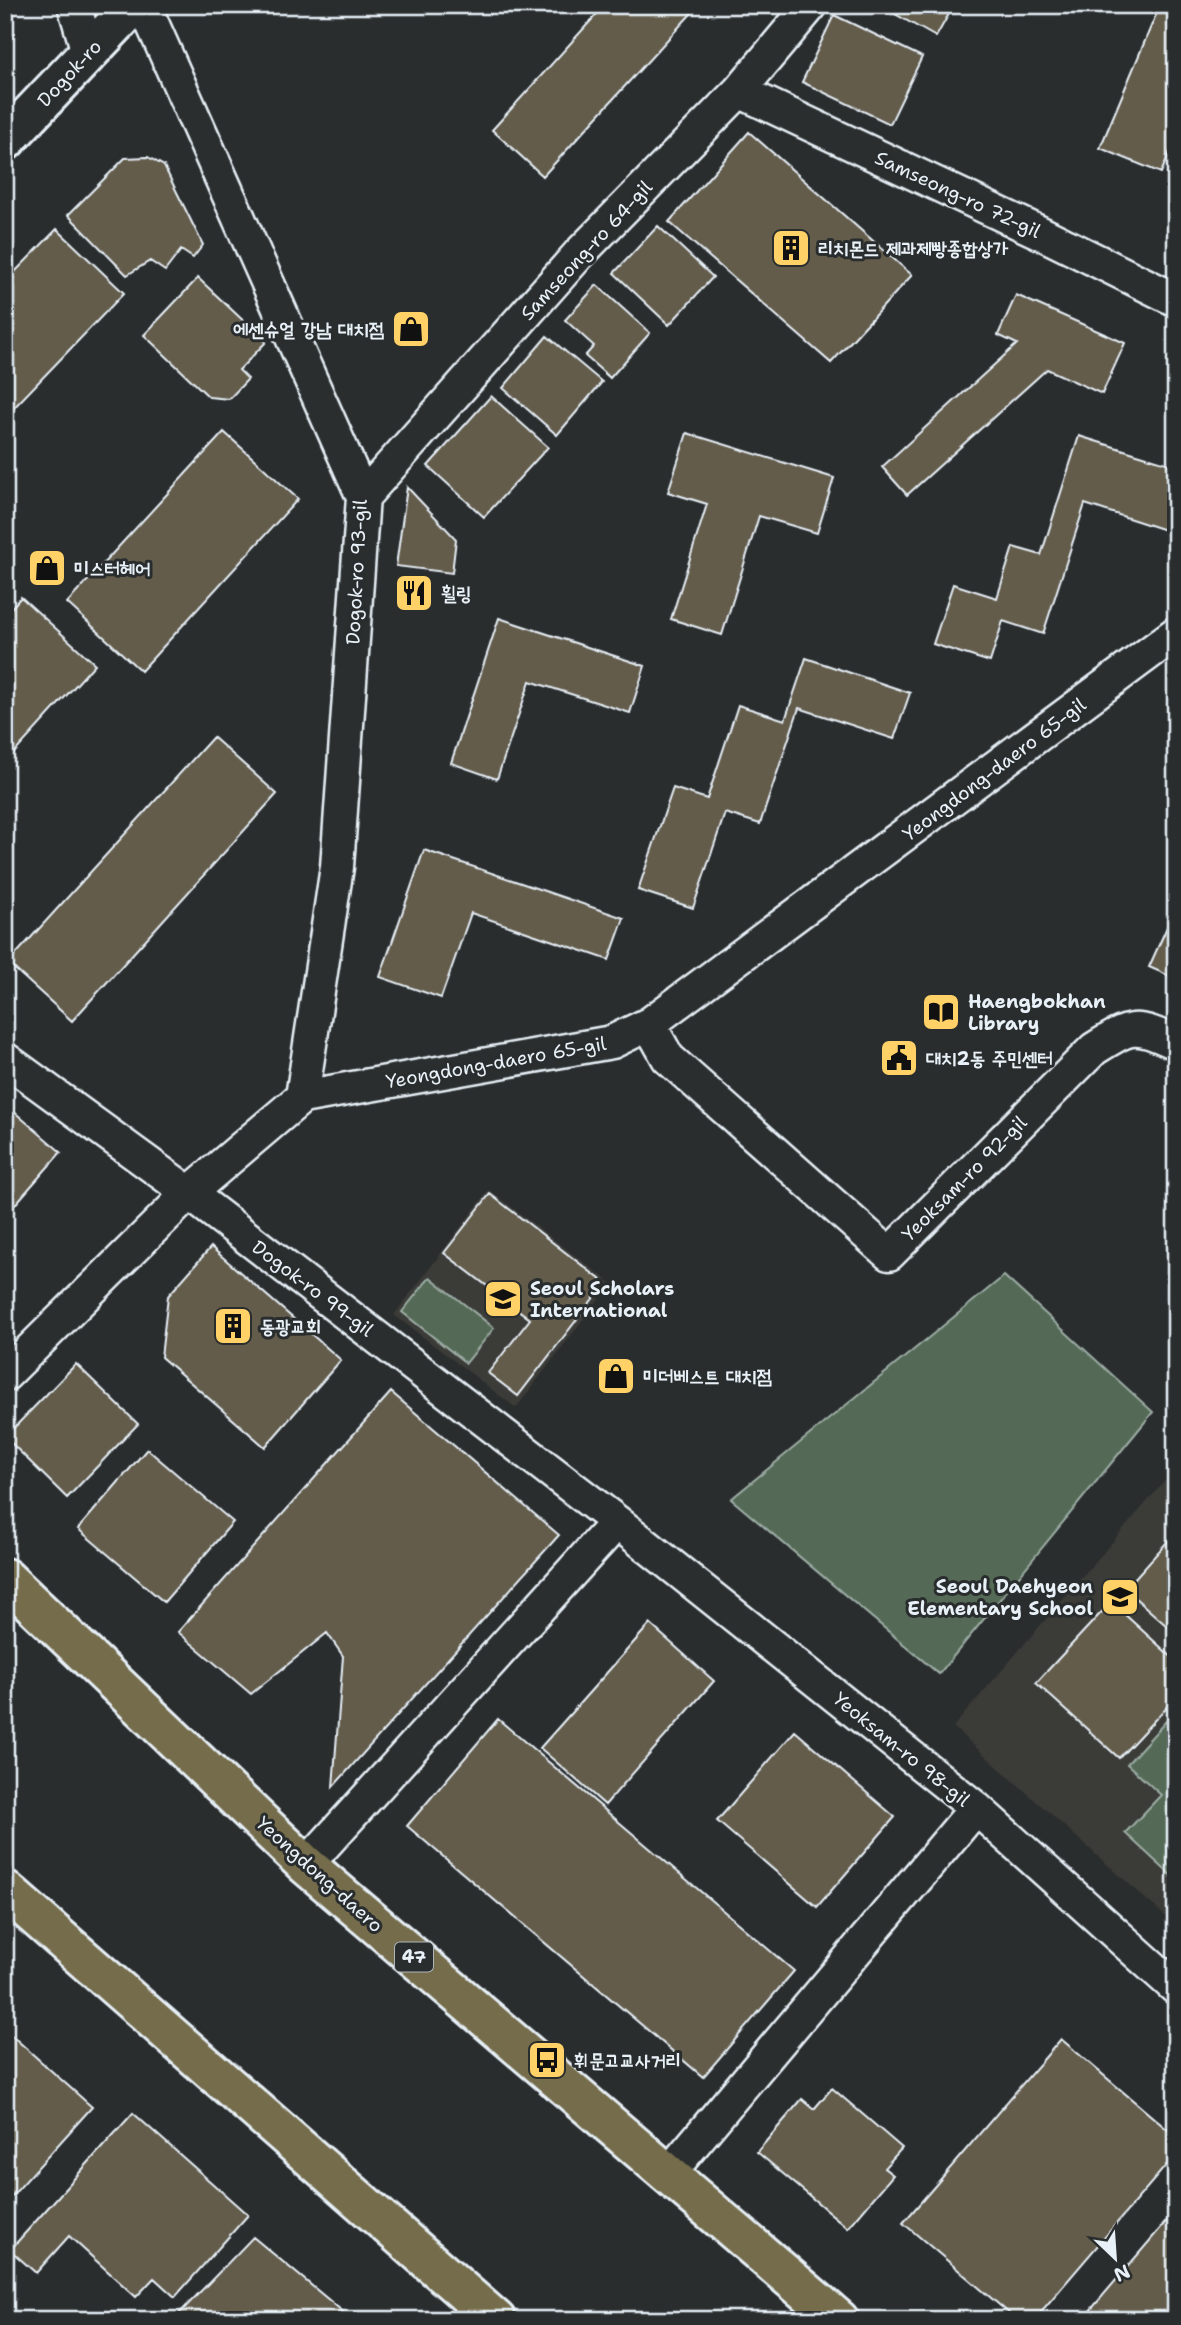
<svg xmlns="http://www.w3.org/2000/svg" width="1181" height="2325" font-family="'Shantell Sans','Poor Story',sans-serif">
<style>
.built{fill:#3b3b37}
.green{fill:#546a56;stroke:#9eaea7;stroke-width:2}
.building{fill:#645b4c;stroke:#e8f1f8;stroke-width:2}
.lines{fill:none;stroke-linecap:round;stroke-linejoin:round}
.minor-casing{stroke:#e8f1f8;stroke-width:37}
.secondary-casing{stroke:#e8f1f8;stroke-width:44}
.primary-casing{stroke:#e8f1f8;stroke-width:44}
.minor{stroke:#2a2d2e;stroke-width:32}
.secondary{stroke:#2a2d2e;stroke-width:38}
.primary{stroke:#746c4b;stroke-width:38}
.labels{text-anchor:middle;stroke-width:6;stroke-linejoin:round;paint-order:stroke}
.shield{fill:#2a2d2e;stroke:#afb6bb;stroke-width:2}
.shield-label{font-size:18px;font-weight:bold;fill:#e8f1f8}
.street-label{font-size:19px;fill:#e8f1f8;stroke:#2a2d2e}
.poi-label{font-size:19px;font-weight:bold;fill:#e8f1f8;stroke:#2a2d2e;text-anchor:start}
</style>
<rect width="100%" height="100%" fill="#2a2d2e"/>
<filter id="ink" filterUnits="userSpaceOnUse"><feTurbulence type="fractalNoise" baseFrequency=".0143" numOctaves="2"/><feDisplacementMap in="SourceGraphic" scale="14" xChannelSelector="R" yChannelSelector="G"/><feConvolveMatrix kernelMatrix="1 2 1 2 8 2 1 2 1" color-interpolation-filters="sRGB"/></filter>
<g filter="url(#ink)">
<path class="built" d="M489,1190l122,93 -95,125 -122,-93z
M1176,1468v458l-223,-199z"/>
<path class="green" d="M1004,1276l149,136 -214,262 -208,-175z
M430,1277l64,51 -28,35 -64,-51z
M1176,1710v170l-51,-47 36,-38 -34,-31z"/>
<path class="building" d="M605,5h94l-156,171 -51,-46z
M879,5h75l-18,32z
M1160,5l16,1v131l-15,36 -61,-25z
M834,15l88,42 -32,67 -88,-42z
M749,132l163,143 -81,88 -162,-141z
M148,157l16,9 39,79 -10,13 -12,-8 -16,21 -15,-10 -23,14 -59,-60 57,-57z
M658,226l55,51 -44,48 -55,-52z
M57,229l67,64 -119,124v-135z
M198,278l68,64 -27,28 9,9 -19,20 -20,-2 -65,-62z
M597,285l53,48 -40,45 -25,-22 9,-10 -29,-26z
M1016,295l109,48 -23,51 -55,-25 -140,126 -25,-28 135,-123 -19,-9z
M547,336l55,46 -45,53 -54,-47z
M491,396l57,51 -64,70 -56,-51z
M224,432l74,67 -157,172 -74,-68z
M687,433l147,45 -17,55 -58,-17 -37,119 -51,-16 36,-115 -39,-12z
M1079,436l97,30v50l-5,16 -86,-28 -42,130 -40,-13 -13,41 -57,-18 20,-60 44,14 16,-51 28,8z
M407,487l49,52 -4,34 -56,-7z
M21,597l74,67 -90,99v-148z
M499,618l146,48 -15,47 -100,-32 -33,98 -46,-16z
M806,658l104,35 -16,46 -95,-31 -39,116 -35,-11 -32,95 -55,-18 35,-102 34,11 31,-94 47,15z
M213,737l64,57 -205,227 -64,-58z
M424,850l200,68 -15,42 -138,-47 -30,85 -61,-21z
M1176,907v72l-27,-12z
M5,1104l56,48 -56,64z
M490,1194l115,89 -87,113 -30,-23 42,-54 -86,-66z
M211,1247l130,113 -76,87 -104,-90 7,-61z
M76,1364l62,60 -71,74 -62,-61z
M391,1392l168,143 -226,252 10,-131 -16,-23 -76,61 -73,-62z
M147,1449l86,73 -69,80 -86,-73z
M1176,1532v102l-51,-45z
M1111,1602l65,59v36l-57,61 -83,-75z
M650,1624l64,57 -109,124 -65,-57z
M498,1719l296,252 -91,106 -296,-251z
M795,1731l100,86 -78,90 -100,-86z
M10,2034l82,73 -87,97v-165z
M1061,2039l115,98v17l-142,166h-17l-114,-97z
M832,2088l70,60 -18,20 9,7 -45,53 -91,-76 45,-53 12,10z
M133,2113l115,102 -73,82 -21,-19 -18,19 -67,-61 -33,37 -26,-23z
M1176,2210v110h-94z
M253,2237l100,83h-180z"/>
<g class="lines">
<defs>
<path id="minor" d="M74,5l14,47
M144,5l219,492 -26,370 -35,230
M739,91l302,142 135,67
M363,497l216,-243 160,-163 72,-86
M649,1024l19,34 221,196 205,-205c38,-24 40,-25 82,-6
M5,1059l184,134 428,329 359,286 200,180
M5,1375l184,-182 113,-96 310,-55 37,-18 527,-391
M306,1865l311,-343
M669,2173l307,-365"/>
<path id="secondary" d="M5,141l129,-136"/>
<path id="primary" d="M5,1578l301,287 533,455
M5,1890l491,430"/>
</defs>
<use href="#minor" class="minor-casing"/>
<use href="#secondary" class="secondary-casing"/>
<use href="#primary" class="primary-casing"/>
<use href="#minor" class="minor"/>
<use href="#secondary" class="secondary"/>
<use href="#primary" class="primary"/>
</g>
</g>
<defs>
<symbol id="building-square" viewBox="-11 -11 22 22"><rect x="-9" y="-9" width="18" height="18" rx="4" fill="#ffd166" stroke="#2a2d2e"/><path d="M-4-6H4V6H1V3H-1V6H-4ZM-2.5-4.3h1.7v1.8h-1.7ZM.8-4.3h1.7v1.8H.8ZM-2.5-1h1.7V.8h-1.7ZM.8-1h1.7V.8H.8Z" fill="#111"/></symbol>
<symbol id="shop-square" viewBox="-11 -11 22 22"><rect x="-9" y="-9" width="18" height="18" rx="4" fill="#ffd166" stroke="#2a2d2e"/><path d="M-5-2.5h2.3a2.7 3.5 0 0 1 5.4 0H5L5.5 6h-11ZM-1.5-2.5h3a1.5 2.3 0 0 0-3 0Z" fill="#111"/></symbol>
<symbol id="restaurant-square" viewBox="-11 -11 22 22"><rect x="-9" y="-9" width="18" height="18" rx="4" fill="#ffd166" stroke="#2a2d2e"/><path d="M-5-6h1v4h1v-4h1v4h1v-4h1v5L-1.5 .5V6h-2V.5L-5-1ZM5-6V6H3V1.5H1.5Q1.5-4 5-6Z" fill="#111"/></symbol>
<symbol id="library-square" viewBox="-11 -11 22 22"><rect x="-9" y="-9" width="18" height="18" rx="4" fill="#ffd166" stroke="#2a2d2e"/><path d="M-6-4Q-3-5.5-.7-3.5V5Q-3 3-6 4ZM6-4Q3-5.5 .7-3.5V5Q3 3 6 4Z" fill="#111"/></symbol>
<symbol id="civic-square" viewBox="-11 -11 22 22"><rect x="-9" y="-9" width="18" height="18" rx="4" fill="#ffd166" stroke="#2a2d2e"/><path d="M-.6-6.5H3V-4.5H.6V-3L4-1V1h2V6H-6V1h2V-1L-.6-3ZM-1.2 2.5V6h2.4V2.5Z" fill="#111"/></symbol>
<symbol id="school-square" viewBox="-11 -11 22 22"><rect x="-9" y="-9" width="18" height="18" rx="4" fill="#ffd166" stroke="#2a2d2e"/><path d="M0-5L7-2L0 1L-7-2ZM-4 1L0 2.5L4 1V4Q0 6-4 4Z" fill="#111"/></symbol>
<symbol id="bus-square" viewBox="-11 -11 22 22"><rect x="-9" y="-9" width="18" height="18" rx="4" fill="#ffd166" stroke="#2a2d2e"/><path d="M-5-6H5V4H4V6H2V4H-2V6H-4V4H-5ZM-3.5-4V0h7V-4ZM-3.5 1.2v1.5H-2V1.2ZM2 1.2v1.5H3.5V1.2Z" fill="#111"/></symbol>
</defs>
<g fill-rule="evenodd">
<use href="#building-square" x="769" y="226" width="44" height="44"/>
<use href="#shop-square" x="389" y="307" width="44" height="44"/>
<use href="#shop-square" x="25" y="546" width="44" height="44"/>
<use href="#restaurant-square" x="392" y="571" width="44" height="44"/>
<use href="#library-square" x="919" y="990" width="44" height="44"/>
<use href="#civic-square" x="877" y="1036" width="44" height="44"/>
<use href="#school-square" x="481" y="1277" width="44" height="44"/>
<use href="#building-square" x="211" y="1304" width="44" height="44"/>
<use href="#shop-square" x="594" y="1354" width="44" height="44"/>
<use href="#school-square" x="1098" y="1575" width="44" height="44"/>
<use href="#bus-square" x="525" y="2038" width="44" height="44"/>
</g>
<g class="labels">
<rect class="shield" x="395" y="1942.5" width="38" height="29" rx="5"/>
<g class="shield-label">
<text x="414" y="1963">47</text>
</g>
<g class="street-label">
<text transform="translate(69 73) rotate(-47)" y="7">Dogok-ro</text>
<text transform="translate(958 194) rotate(25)" y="7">Samseong-ro 72-gil</text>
<text transform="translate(586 250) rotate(-47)" y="7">Samseong-ro 64-gil</text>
<text transform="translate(356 572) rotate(-87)" y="7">Dogok-ro 93-gil</text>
<text transform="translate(994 769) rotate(-37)" y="7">Yeongdong-daero 65-gil</text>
<text transform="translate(496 1062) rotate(-10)" y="7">Yeongdong-daero 65-gil</text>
<text transform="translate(964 1178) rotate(-45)" y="7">Yeoksam-ro 92-gil</text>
<text transform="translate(313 1288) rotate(37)" y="7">Dogok-ro 99-gil</text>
<text transform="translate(902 1749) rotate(39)" y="7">Yeoksam-ro 98-gil</text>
<text transform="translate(320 1874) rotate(42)" y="7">Yeongdong-daero</text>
</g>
<g class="poi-label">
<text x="818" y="255">리치몬드 제과제빵종합상가</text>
<text x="384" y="336" text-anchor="end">에센슈얼 강남 대치점</text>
<text x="74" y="575">미스터헤어</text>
<text x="441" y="600">휠링</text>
<text x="968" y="1008">Haengbokhan<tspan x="968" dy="22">Library</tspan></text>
<text x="926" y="1065">대치2동 주민센터</text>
<text x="530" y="1295">Seoul Scholars<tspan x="530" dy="22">International</tspan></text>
<text x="260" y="1333">동광교회</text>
<text x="643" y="1383">미더베스트 대치점</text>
<text x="1093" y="1593" text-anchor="end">Seoul Daehyeon<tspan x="1093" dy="22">Elementary School</tspan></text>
<text x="574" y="2067">휘문고교사거리</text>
</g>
</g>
<rect width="1181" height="2325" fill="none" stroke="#2a2d2e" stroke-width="28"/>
<rect x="14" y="14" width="1153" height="2297" fill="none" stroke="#e8f1f8" stroke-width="2.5" filter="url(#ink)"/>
<g transform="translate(1115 2258) rotate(155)" stroke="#2a2d2e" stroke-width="5" paint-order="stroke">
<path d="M0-5L12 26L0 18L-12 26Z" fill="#e8f1f8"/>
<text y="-10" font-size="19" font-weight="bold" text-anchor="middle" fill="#e8f1f8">N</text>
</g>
</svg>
